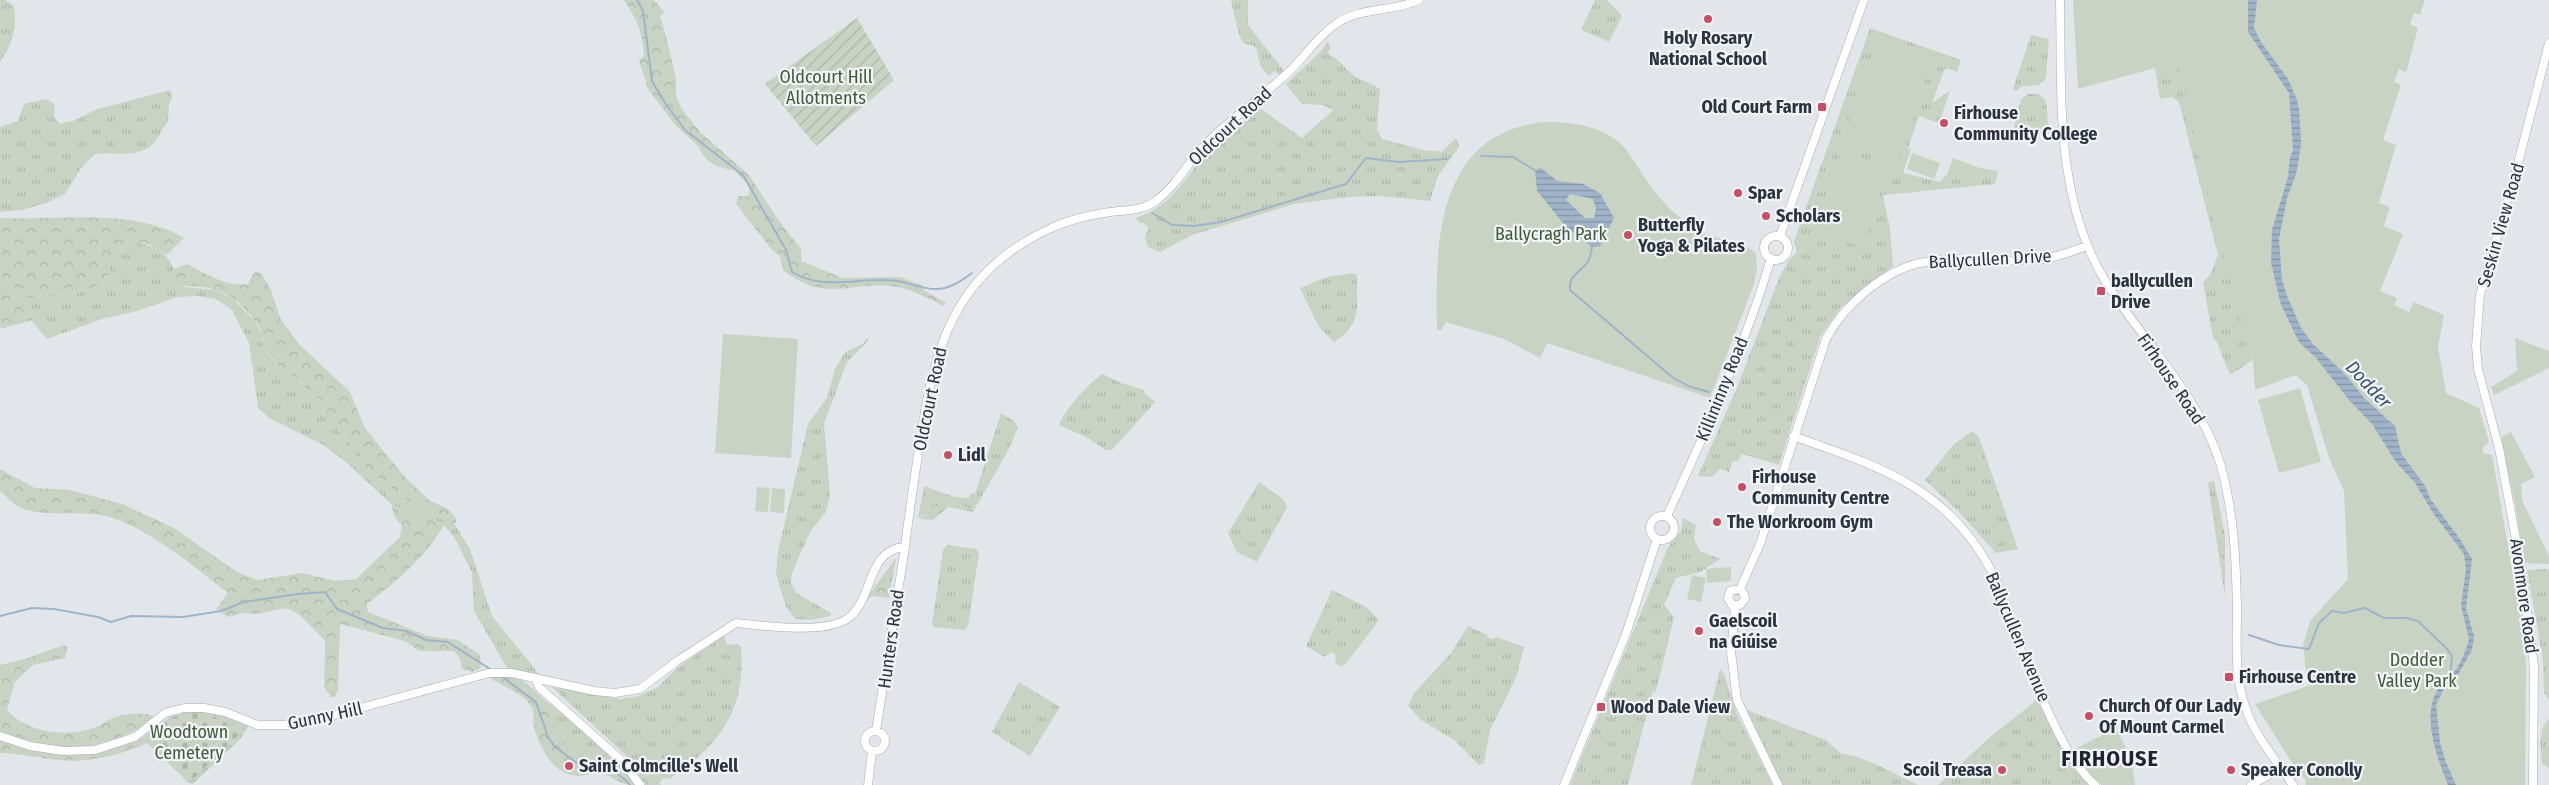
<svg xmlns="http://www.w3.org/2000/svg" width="2549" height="785" font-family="'Fira Sans Condensed',sans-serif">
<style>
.grass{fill:url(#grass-tufts)}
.forest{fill:url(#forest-crowns)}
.cemetery{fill:url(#cemetery-stones)}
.park{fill:#c8d3c4}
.garden{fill:url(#garden-furrows)}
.water{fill:url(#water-rules);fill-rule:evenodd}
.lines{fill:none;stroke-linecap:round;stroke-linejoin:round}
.stream{stroke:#9fb4c8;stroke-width:2}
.secondary-casing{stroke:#a7adb4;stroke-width:9}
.secondary{stroke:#fff;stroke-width:8}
.poi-dot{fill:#c84e64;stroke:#f2f4f7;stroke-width:2}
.labels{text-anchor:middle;stroke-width:4.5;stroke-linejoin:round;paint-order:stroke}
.poi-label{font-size:18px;font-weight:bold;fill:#2b3441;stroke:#f2f4f7;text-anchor:start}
.park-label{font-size:18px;fill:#415c39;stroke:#f2f4f7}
.street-label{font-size:18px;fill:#2b3441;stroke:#f2f4f7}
.water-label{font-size:19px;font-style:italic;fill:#375473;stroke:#f2f4f7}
.district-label{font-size:22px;font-weight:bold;letter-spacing:1px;fill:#1d2532;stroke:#f2f4f7}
</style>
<defs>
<pattern id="grass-tufts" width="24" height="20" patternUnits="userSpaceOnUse" patternTransform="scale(1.25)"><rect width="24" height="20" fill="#c8d3c4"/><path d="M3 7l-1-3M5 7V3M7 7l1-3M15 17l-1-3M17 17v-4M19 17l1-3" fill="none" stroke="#acb6aa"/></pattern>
<pattern id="forest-crowns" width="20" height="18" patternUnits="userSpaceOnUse" patternTransform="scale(1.25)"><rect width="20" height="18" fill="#c8d3c4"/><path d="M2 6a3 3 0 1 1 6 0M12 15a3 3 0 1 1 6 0" fill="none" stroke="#acb6aa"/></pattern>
<pattern id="cemetery-stones" width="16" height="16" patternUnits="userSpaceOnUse" patternTransform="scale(1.25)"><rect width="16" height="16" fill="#c8d3c4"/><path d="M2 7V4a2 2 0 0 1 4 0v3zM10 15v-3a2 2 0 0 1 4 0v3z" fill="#acb6aa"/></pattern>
<pattern id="garden-furrows" width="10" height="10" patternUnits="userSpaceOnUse" patternTransform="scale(1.25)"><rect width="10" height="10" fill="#c8d3c4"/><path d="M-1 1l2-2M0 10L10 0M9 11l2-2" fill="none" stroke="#acb6aa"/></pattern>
<pattern id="water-rules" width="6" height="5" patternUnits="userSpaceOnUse" patternTransform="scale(1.25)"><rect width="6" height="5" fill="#9fb4c8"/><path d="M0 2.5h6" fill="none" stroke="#8293a4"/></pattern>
</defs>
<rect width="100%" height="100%" fill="#e2e6ea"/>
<path class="grass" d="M0,0h5l9,6c3,22 -1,37 -14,56z
M1231,0h17v25l36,46 -4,4 -6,-4 -5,5 -8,-9 -5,-19 -4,-3 -8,-1 -5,-9z
M1595,0h12l15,16 -13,26 -28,-12z
M1870,28l91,32 -4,12 -12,-4 -13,35 18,-12 -11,32 -20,-7 -11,32 3,1 -8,24 37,9 7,-8 27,10 6,-16 18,3 -3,13 -112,11 7,34 3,37 -52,41 -21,30 -41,128 -37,-11 -4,7h-5l-4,11 -9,-3 -8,8 -14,-1 38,-86 43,-112 9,-17 9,-9 -3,-11z
M2031,35l18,4 -3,39 -7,7 -16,1 -7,5 -3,-2z
M1328,41l3,8 -3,2 2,5c8,1 15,13 22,18 8,7 22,9 28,16l-3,40 5,9 41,11 19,2 14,-14 3,8 -2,4 -19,26 -8,25 -52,-5 -28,1 -56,7 -102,31 -32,17 -12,-5 -3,-9 3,-11 -4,-4h-5l-3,-5c41,-15 45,-39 73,-66 16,-16 35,-28 49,-45l44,31 31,-28 -10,-5 -21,-1 -16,-20 34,-32z
M2177,61l76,299 -23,15 -13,-33 -4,-4 -10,-55 8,-10 7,-18 -39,-153 -7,-5 -12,2 -5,-31z
M170,90l2,7 -3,8 -1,17c-7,7 -9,16 -15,22 -15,15 -41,7 -58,10l-14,14 -16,26 -19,9 -24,7 -22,2v-85l18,-6 6,-17 22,-5 9,5 -1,13 6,7 15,-4 23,-11z
M2028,94h11l7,7 3,32 -22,2 -1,5h-15l10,-41z
M126,242c24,2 37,4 48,27l-4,6 5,11 42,4 17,10 20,20 9,15 -1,6 18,29 18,8 12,15 11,7 4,17 23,23 11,19 11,13 40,30 41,22 3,-1 16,26 22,67 47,58 -32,-6 -33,-57 -2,-39 -18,-35 -10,-12 -53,-21 -44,-41 -22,-17 -56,-28 -11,-10 -9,-65 -17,-33 -16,-11 -19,-3 -20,1 -43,15 -29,6 -58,21 -32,-38c30,-9 65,-3 93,-19l3,-28z
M1353,273l4,3c-1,32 6,47 -23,66l-15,-15 -19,-39 27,-11z
M867,338l2,1 -2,3 -20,20 -23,62 6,71 -4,17 -16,20 -18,41 -1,9 5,11 35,20 -1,3 -19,4 -15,-1 -10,-12 -10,-33 2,-23 30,-127 19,-26 8,-29 10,-17 18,-8z
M1103,374l18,9 23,7 1,4 10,8 -43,48h-6l-20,-13 -27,-12c3,-12 33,-46 44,-51z
M1001,413l13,8 4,6 -9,22 -35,61 -27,-9 -29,17 6,-32 31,11 14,1 2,-5 4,1z
M1972,431l7,6 39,112 -22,4 -39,-43 -32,-30 28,-35z
M2214,481l11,54v62l-17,-114z
M1259,482l24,17 4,8 -30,55 -20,-10 -9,-19z
M1683,518l13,7 -2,14 6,12 20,8 -20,13 -24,6 -12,27 10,12 -18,75 -3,-1 -25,94h-58l98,-238 13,-16z
M947,545l29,4 3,4 -11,73 -3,4 -31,-3 -2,-3 11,-74z
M2549,569v131l-5,-7 -1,-33 -16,-90z
M1332,590l34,17 13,13 -34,45 -6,1 -4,-4 1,-7 -5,-3 -7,5 -18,-11z
M1468,626l19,9 1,3 4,1 4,-2 28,10 -8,31 -26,52 -6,33 -5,2 -25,-25 -33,-20 -13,-14 6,-13 37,-40z
M724,636l3,9 10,-1 4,3c5,64 -21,97 -71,132l-6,-1 -8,7h-5l-18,-23 -81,-75 68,12 19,-3 19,-9 20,-20z
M1720,669l4,5 13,40 36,71h-82z
M1019,682l41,25 -30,49 -38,-24z
M2038,699l29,57 22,29h-151l52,-48z
M556,708l53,47 -16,9c-12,-6 -44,-27 -43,-41 0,-5 4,-10 6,-15z
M1745,709l81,31 16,14 13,2 20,8 43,21h-136z
M2549,719v49l-7,-4c-1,-14 -5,-36 7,-45z"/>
<path class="forest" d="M624,0h30l10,12 -4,4 7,24 9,39v17l5,12 20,25 48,42 28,43 24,31v12l42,17 57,-1 21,8 4,6 21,12 -2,3c-17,-8 -34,-18 -54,-20 -42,-4 -65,17 -107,-16l-3,-14 -8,-6 -36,-46 2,-8h11v-10l-14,-15 -19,-5 -10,-7 -9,-14 -21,-19 -28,-37 -9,-28 5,-6c-1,-22 -8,-37 -20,-55z
M0,218c59,3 131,-11 184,20l-17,17 -18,-11 -23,-2 -15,12 -3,28c-28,16 -62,10 -92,19l17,19 -33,9z
M187,264c20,10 38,23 61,20l7,-13 7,3 9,16 9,28 19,26 51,48 15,36 39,48 25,24 19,9 8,9v5l-5,1 -41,-22 -40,-30 -11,-13 -11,-19 -23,-23 -4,-17 -11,-7 -12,-15 -18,-8 -11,-19h-5c-3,-6 0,-13 -2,-19 -8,-16 -27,-36 -45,-42 -12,-4 -29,-4 -42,-4l-5,-3v-8l4,-6z
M0,469l35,19 35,2 52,14 52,24 63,44 20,8 45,-7 33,8 21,-2 44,-42 2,-11 -8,-10 -3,-12 53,21c-18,32 -48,57 -77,79l1,8 60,24 30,4 22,15 1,13 -9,4 -10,-3 -2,-11 -6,-7h-35l-14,-10 -65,-17 -2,66 -3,7h-4l-7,-10 1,-46 -26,-27 -13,-6 -30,6 -14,-1 -14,4 -12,-8 12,-16c-36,-27 -73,-61 -116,-75 -29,-10 -62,1 -91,-10 -7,-3 -15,-12 -21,-17z
M947,501l27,9 -1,2 -25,-5 -15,13 -14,-1 15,-12z
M896,558l-7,40 -17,-2c-12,9 -15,25 -30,29l19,-20z
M64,645l4,2 -3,11 -32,7 -18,17 -8,28c20,23 61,28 89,17 6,-2 11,-7 17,-9 10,-4 32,-7 41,-1 -21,21 -72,35 -102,30 -18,-3 -35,-9 -52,-16v-66l28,-7z
M494,675c9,1 19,0 27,5 12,6 21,20 35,28 -2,5 -6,10 -6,15 0,14 31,35 43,41l16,-9 11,9 15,21c-18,0 -20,-9 -36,-12 -7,-1 -14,4 -22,3 -25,-3 -35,-26 -42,-45 -3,-7 0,-16 -3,-23 -9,-15 -27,-21 -41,-29z
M203,711l29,6 17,9 -10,14 -46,44 -6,-2 -3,-7 -37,-32c-25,12 -58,20 -86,17 -20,-1 -40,-7 -61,-7v-13l96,12 46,-14 29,-22z
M631,759h6l11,22 9,-4 4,8h-16l-15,-23z"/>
<path class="cemetery" d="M185,712l33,6 27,11 -56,54 -47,-45 21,-16z"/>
<path class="park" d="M2073,0h352l-5,15 -6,-2 -4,11 8,4 -12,45 -7,-4 -5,13 7,3 -18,55 13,5 -17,58 11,4 -6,19 19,8 -23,57 17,7 -3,7 15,7 5,-10 30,13 -6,32 8,46 33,15 10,34 -6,5v6l9,2 1,5 31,178 2,29 -1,118h-219l-1,-7 -4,-1 -46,-73 53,-18 -5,-41 7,-24 38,-42 -4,-88 -15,-33 -22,-73 -12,-10 -40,15 -2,-30 -33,-114 -43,-184 -99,27z
M1878,35l56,19 -37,110 -56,-19z
M1544,122c26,-1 60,4 79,24 10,11 17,26 26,38 13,18 29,34 47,45 17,12 46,9 60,25l1,15 -3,15 -44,114 -163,-55 -7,15 -36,-19 -58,-17 -5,8h-4c-2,-84 -2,-197 107,-208z
M1841,151l47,15 -24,81 -48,-14z
M1912,153l28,10 -6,16 -27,-10z
M1953,158l27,10 -6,16 -27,-10z
M723,334l75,5 -7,119 -76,-5z
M2515,338l34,13v17l-55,27 -3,-8 26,-16z
M2300,388l21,74 -42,11 -21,-73z
M2511,432l24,45 -14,7 1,16 27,56v8l-25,-1 -8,-55 -15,-67 1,-4z
M757,487l13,1 -2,24 -13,-1z
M772,488l13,1 -1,24 -14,-1z
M1731,567v14l-24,2 -1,-14z
M1692,575l14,3 -5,24 -14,-3z
M2116,728l15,31 4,26h-33l-12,-9 -17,-26z"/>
<path class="garden" d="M857,18l37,62 -78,66 -51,-62z"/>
<path class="water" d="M2248,0h9l-3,28 7,14 27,37 9,21 2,9 2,33 -2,17 -3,15 -9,24 -8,41 3,41 5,16 14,32 12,16 32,30 20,25 30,27 6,27 24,33 6,14 29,39 12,20 -6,49 8,28 -2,14 -17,30 -11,8 -8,17 4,37 5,18 11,25h-8c-11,-28 -29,-73 -7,-100 2,-3 6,-5 9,-8 9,-9 16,-26 19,-38l-8,-33 5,-37 -2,-15 -31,-41 -18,-30 -19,-21 -24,-38 -23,-24 -33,-42 -17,-16 -18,-37 -10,-42 1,-33 16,-53 2,-20 3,-7 -4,-57 -41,-61z
M1541,168l16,13 26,3 17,9 14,25 -14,28 -8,1 -25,-19 -30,-37 -2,-21zM1570,194l23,5 3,10 -2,9h-9l-19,-18z"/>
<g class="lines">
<path class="stream" d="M637,0l6,11 9,70 13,22 20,27 58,45 43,75 6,22c32,20 70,4 105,9 13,2 27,9 41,8 14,-1 24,-9 34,-16
M1481,156l32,1 23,14
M1152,213l20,12 22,1 27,-4 125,-38 20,-26 33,4 48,-3
M1592,245c0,6 -2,15 -6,19 -8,10 -17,11 -16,26l102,87 16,9 21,6
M0,616l32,-8 22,1 44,8 13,5 20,-6 52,1 38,-6 23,-9 54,-8 27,-2 12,17 46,19 23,3 20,9 22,2 45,29
M2249,635l30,10 30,4 10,-26 13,-12 12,2 21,-5 19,10h22l12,3 29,28 5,7 -2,21
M501,676l35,26 12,35 7,10 30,22c21,-4 31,1 45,16"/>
<defs>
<path id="secondary" d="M2060,0c2,96 -6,199 47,284 37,58 92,112 113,179 14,48 16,96 17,146 0,32 -3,66 8,97 9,29 31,54 48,79
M1780,236l84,-236
M1764 248a12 12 0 1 1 24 0a12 12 0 1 1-24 0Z
M1793,436c87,31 158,52 202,142 7,15 11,34 17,50 7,21 17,40 25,59 15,33 31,73 58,98
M1650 528a12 12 0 1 1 24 0a12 12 0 1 1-24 0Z
M1667,516c38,-84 78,-169 104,-258
M1740,589l20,-45 66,-205c18,-34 60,-71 99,-77 39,-7 80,2 118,-3 15,-2 30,-8 44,-13
M1740,589l-10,2 -2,7 7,12 -4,42 6,48 41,85
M1734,605h6l5,-6 -1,-5 -4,-5
M535,678l4,9 84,75 17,23
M865 741a10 10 0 1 1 20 0a10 10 0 1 1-20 0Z
M876,731l29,-184
M0,736l30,10 33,5 32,-1 40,-13 30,-24 19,-5h20l21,4 33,13h40l191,-52h23l82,18 21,2 25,-4 37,-28 59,-38c27,3 88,11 111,-4 28,-19 18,-69 58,-72 4,-35 10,-70 15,-106 14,-93 34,-167 127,-211 20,-10 42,-15 63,-18 18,-2 33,-1 47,-12 18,-13 29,-34 43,-50 27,-29 61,-52 90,-79 15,-15 28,-35 46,-47 23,-17 57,-12 83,-24
M868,785l4,-34
M1564,785l62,-151 31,-95
M2251,785l30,-17
M2533,785l1,-118 -13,-101 -22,-118 -21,-79 -2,-23 4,-51 35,-120 34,-132"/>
</defs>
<use href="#secondary" class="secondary-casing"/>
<use href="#secondary" class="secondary"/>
</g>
<g class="poi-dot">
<circle cx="1708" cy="19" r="5"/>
<rect x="1817" y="102" width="10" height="10" rx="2.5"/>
<circle cx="1944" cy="123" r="5"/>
<circle cx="1738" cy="193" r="5"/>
<circle cx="1766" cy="216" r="5"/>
<circle cx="1628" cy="235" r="5"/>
<rect x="2096" y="286" width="10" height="10" rx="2.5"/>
<circle cx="948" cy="455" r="5"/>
<circle cx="1742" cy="487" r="5"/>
<circle cx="1717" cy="522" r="5"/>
<circle cx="1699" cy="631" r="5"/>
<rect x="2224" y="672" width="10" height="10" rx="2.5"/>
<rect x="1596" y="702" width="10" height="10" rx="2.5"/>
<circle cx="2089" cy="716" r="5"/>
<circle cx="569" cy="766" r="5"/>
<circle cx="2002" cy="770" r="5"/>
<circle cx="2231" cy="770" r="5"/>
</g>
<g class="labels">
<g class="poi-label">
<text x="1708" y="44" text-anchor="middle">Holy Rosary<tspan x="1708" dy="21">National School</tspan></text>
<text x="1812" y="113" text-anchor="end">Old Court Farm</text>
<text x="1954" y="119">Firhouse<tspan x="1954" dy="21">Community College</tspan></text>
<text x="1748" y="199">Spar</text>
<text x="1776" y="222">Scholars</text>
<text x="1638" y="231">Butterfly<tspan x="1638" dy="21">Yoga &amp; Pilates</tspan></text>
<text x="2111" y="287">ballycullen<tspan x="2111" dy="21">Drive</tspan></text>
<text x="958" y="461">Lidl</text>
<text x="1752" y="483">Firhouse<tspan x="1752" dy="21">Community Centre</tspan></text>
<text x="1727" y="528">The Workroom Gym</text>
<text x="1709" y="627">Gaelscoil<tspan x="1709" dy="21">na Giúise</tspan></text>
<text x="2239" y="683">Firhouse Centre</text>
<text x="2099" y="712">Church Of Our Lady<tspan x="2099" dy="21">Of Mount Carmel</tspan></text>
<text x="1611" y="713">Wood Dale View</text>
<text x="579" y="772">Saint Colmcille's Well</text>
<text x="1992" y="776" text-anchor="end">Scoil Treasa</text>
<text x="2241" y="776">Speaker Conolly</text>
</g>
<g class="park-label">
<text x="826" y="83">Oldcourt Hill<tspan x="826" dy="21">Allotments</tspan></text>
<text x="1551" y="240">Ballycragh Park</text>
<text x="2417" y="666">Dodder<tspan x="2417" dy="21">Valley Park</tspan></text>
<text x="189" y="738">Woodtown<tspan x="189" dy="21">Cemetery</tspan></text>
</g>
<g class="street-label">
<text transform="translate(1230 126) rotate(-43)" y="6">Oldcourt Road</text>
<text transform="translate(2501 225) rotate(-74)" y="6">Seskin View Road</text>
<text transform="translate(1990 259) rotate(-3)" y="6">Ballycullen Drive</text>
<text transform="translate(2171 379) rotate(56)" y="6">Firhouse Road</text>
<text transform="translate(1722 389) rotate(-68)" y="6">Killininny Road</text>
<text transform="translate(930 399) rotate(-78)" y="6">Oldcourt Road</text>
<text transform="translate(2524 596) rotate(82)" y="6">Avonmore Road</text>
<text transform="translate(2018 637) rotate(67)" y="6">Ballycullen Avenue</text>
<text transform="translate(891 639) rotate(-82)" y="6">Hunters Road</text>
<text transform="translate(325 716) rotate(-12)" y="6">Gunny Hill</text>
</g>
<g class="water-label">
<text transform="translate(2369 384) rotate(47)" y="7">Dodder</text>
</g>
<g class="district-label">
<text x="2110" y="766">FIRHOUSE</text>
</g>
</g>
</svg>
